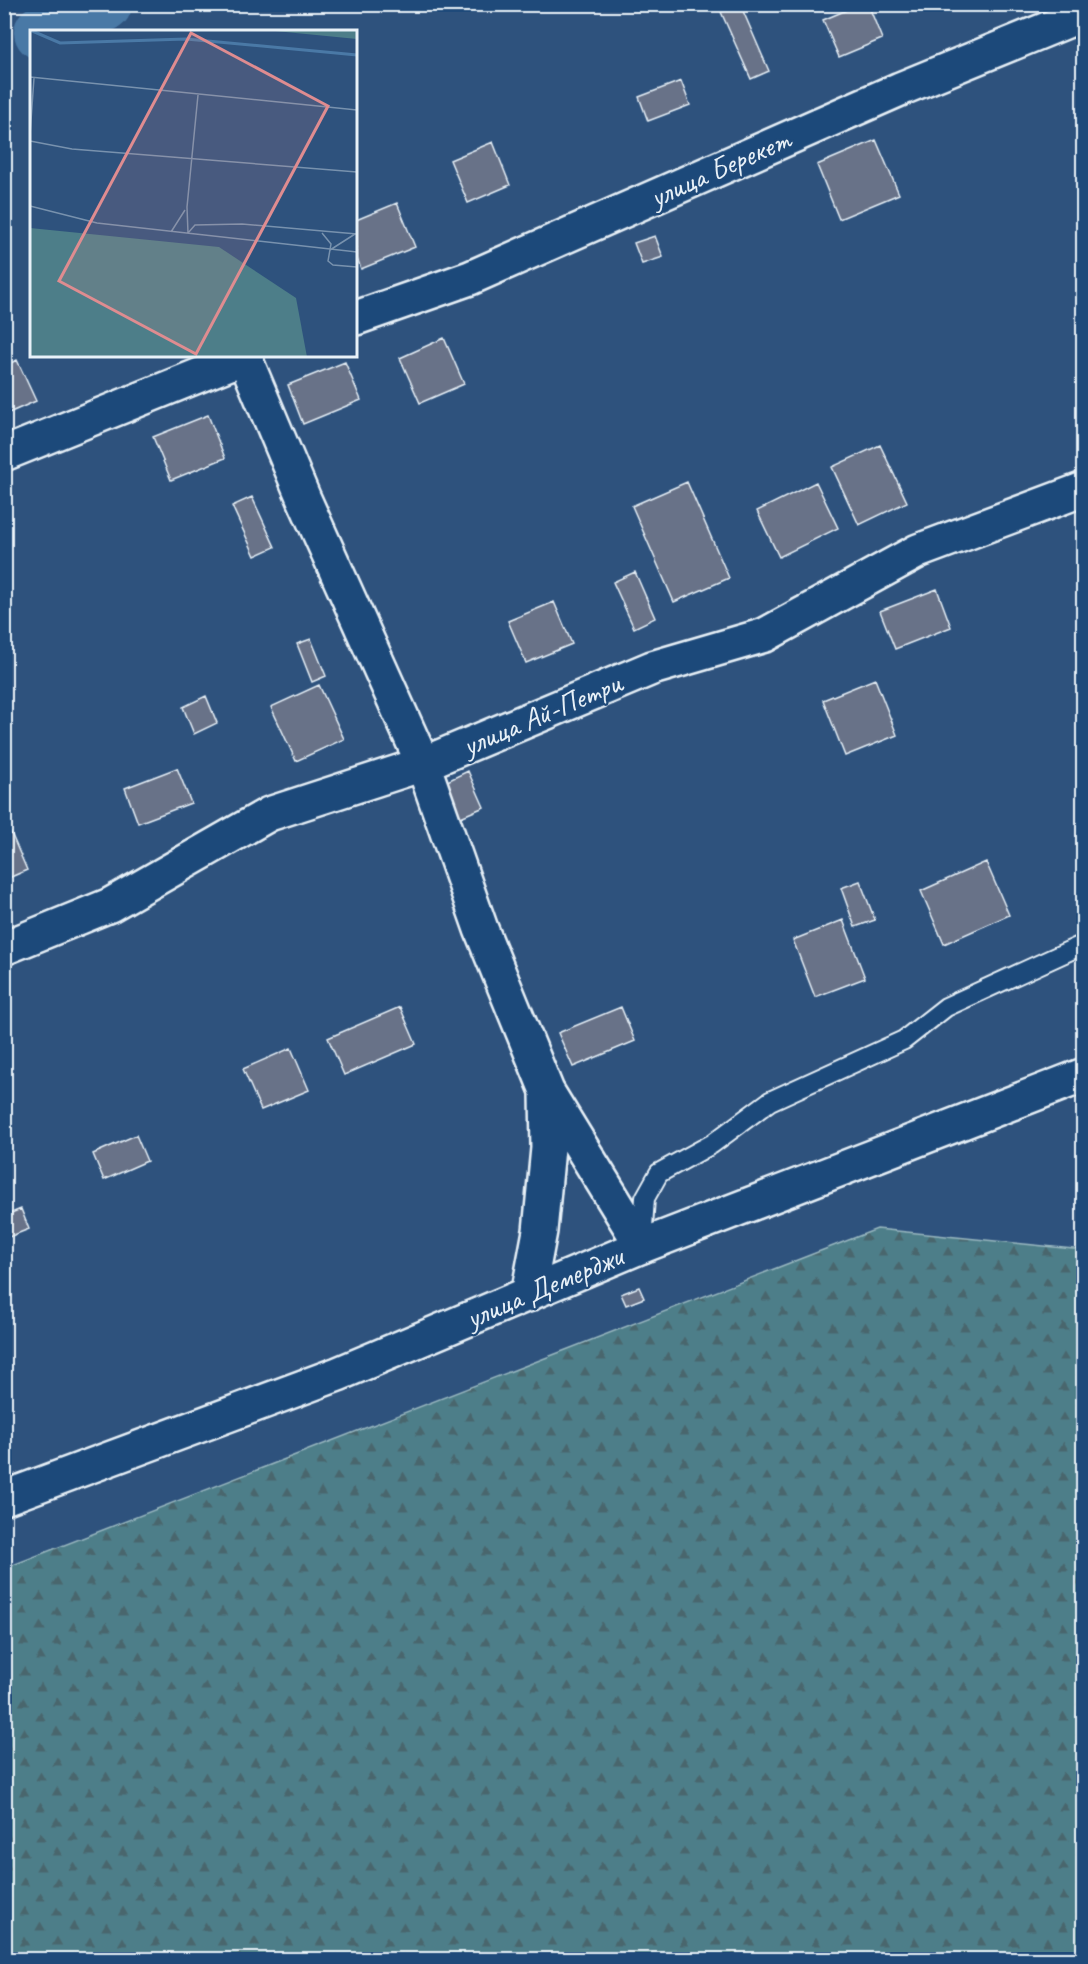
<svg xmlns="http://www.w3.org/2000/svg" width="1088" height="1964" font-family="Caveat,sans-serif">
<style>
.forest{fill:url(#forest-firs);stroke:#9ab8c0;stroke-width:1.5}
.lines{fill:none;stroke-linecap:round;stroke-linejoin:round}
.river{stroke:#4a79a6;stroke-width:56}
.building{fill:#687288;stroke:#e8f1f8;stroke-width:1.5}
.service-casing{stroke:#e8f1f8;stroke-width:22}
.minor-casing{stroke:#e8f1f8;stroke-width:38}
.secondary-casing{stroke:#e8f1f8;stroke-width:38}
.service{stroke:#1f4a7a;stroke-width:18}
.minor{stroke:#1f4a7a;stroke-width:33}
.secondary{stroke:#1f4a7a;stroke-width:33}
.labels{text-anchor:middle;stroke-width:4.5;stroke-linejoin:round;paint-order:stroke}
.street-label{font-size:30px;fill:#e8f1f8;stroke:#1f4a7a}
.inset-river{fill:none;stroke:#4a79a6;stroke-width:3}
.inset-road{fill:none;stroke:#7892ae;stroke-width:1.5}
.view{fill:#df8c90;fill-opacity:0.15;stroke:#df8c90;stroke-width:3}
.inset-edge{fill:none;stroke:#e8f1f8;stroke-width:3}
</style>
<defs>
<pattern id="forest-firs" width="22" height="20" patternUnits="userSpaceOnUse" patternTransform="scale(1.5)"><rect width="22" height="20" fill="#4d7e89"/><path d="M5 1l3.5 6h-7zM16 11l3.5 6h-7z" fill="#4a666d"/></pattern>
</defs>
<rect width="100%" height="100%" fill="#2e527d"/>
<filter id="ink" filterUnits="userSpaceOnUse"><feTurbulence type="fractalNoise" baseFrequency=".0167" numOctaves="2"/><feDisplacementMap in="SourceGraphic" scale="12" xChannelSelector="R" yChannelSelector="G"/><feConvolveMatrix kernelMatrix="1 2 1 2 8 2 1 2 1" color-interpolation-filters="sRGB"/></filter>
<g filter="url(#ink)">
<path class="forest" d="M877,1229l206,21v709h-1078v-391z"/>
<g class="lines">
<path class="river" d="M42,32l62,-28"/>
</g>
<path class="building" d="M740,4l29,67 -18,8 -30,-67z
M861,4h7l14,35 -43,18 -16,-37z
M681,81l9,24 -42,16 -9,-24z
M876,140l23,54 -60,25 -22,-54z
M493,142l17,43 -42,18 -18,-43z
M397,203l18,44 -54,22 -5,-14v-35z
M655,236l8,21 -21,7 -8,-21z
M444,338l20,46 -44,19 -20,-45z
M17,360l19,41 -32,14v-49z
M345,362l16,38 -58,24 -15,-39z
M208,415l17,43 -54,22 -18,-43z
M880,445l27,57 -48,23 -27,-58z
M687,482l42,96 -55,24 -42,-96z
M816,482l22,46 -59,29 -22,-46z
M252,497l23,50 -20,9 -23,-50z
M635,572l20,46 -21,10 -21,-46z
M937,589l14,38 -56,22 -15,-38z
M554,602l18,42 -46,19 -18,-42z
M311,639l15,37 -14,6 -15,-38z
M875,679l22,56 -52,21 -22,-56z
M319,685l25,54 -48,22 -25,-54z
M206,696l11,27 -23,11 -11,-27z
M177,768l14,35 -53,20 -13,-35z
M468,771l16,36 -28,12 -15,-35z
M11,833l16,37 -23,10v-44z
M986,862l23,53 -65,29 -23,-53z
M860,881l15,39 -20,7 -14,-39z
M843,920l22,58 -50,19 -22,-57z
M400,1007l16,37 -72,31 -16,-37z
M621,1007l14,34 -62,26 -15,-34z
M291,1048l18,42 -48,20 -18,-41z
M136,1135l11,26 -43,19 -11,-26z
M21,1209l8,20 -25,10v-23z
M639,1287l5,11 -18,7 -5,-11z"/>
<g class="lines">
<defs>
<path id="service" d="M642,1241l3,-43 14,-25 53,-29 58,-43 134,-61 42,-33 138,-63"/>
<path id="minor" d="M356,318l114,-40 430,-189 184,-75
M244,356l60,143 119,265 58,165 66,162 95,155
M4,454l243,-98
M4,948l106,-43 159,-91 154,-50 229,-96 113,-33 153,-84 166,-62
M528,1295l12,-64 8,-83 -1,-55"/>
<path id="secondary" d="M4,1498l334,-124 304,-128 442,-171"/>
</defs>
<use href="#service" class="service-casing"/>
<use href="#minor" class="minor-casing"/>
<use href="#secondary" class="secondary-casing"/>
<use href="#service" class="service"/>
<use href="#minor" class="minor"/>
<use href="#secondary" class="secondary"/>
</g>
</g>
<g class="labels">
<g class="street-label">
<text transform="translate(720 168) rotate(-24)" y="10">улица Берекет</text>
<text transform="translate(542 714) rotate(-23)" y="10">улица Ай-Петри</text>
<text transform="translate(544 1287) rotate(-23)" y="10">улица Демерджи</text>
</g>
</g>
<g transform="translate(30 30)">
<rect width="327" height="327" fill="#2e527d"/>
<path d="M235,0h92v9z" fill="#4d7e89"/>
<path d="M0,198l189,19 77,51 11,59h-277z" fill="#4d7e89"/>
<path class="inset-river" d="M0,0l30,13 126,-4 171,16"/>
<path class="inset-road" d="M0,47l327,33M0,105l4,-57M0,111l42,8 285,23M0,176l67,17 260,29M141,202l14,-22M158,203l7,-8 47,-1 115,10M158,203l-1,-26 11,-112M292,203l9,11 -3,17 5,4 24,2M300,220l25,-16"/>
<path class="view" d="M161,3l137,73 -132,248 -137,-73z"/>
<rect width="327" height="327" class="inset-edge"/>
</g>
<rect width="1088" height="1964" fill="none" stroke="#1f4a7a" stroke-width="24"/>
<rect x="12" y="12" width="1064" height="1940" fill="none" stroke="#e8f1f8" stroke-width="2" filter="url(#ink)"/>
</svg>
